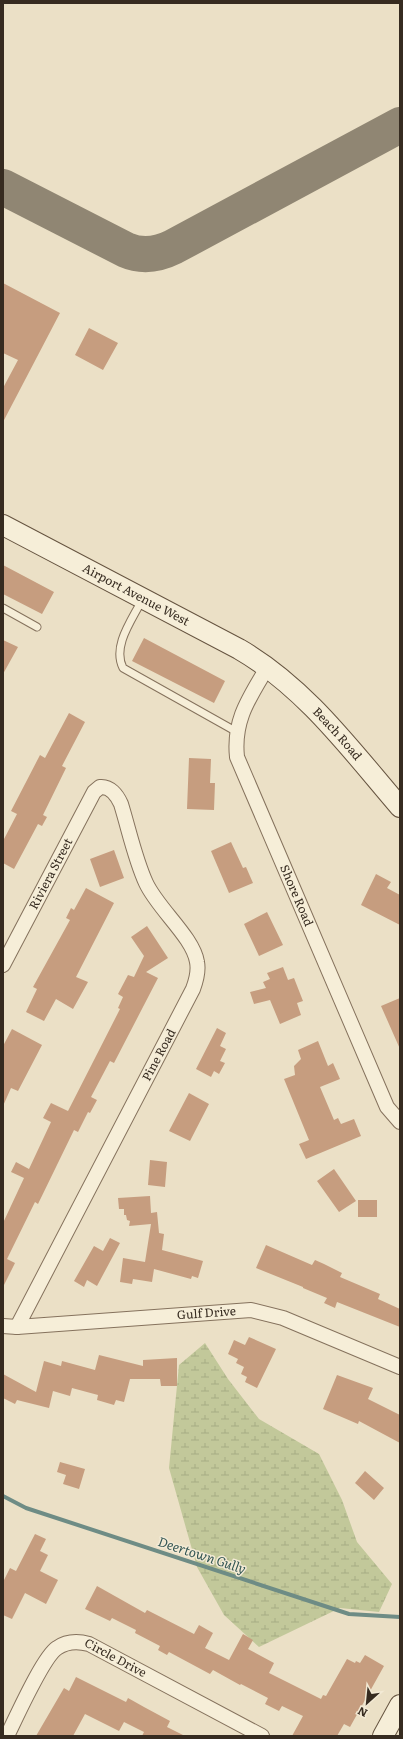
<svg xmlns="http://www.w3.org/2000/svg" width="403" height="1739" font-family="Literata,serif">
<style>
.wetland{fill:url(#wetland-marsh)}
.lines{fill:none;stroke-linecap:round;stroke-linejoin:round}
.stream{stroke:#6e8c85;stroke-width:4}
.taxiway{stroke:#908673;stroke-width:36}
.building{fill:#c69d7f}
.lane-casing{stroke:#85725d;stroke-width:9}
.street-casing{stroke:#85725d;stroke-width:16}
.secondary-casing{stroke:#665440;stroke-width:22}
.lane{stroke:#f6eed8;stroke-width:7}
.street{stroke:#f6eed8;stroke-width:14}
.secondary{stroke:#f6eed8;stroke-width:20}
.labels{text-anchor:middle;stroke-width:3;stroke-linejoin:round;paint-order:stroke}
.street-label{font-size:12px;fill:#362b20;stroke:#f3ead5}
.water-label{font-size:13px;font-style:italic;fill:#305452;stroke:#f3ead5}
</style>
<defs>
<pattern id="wetland-marsh" width="20" height="14" patternUnits="userSpaceOnUse"><rect width="20" height="14" fill="#c2c89a"/><path d="M1 5h8M5 5V1M11 12h8M15 12V8" fill="none" stroke="#a7ac84"/></pattern>
</defs>
<rect width="100%" height="100%" fill="#ebe0c6"/>
<path class="wetland" d="M205,1343l23,36 31,40 60,35 23,46 15,42 35,42 -13,28 -39,-4 -81,39 -35,-32 -27,-48 -28,-99 10,-103z"/>
<g class="lines">
<path class="stream" d="M3,1496l23,12 323,106 51,3"/>
<path class="taxiway" d="M3,187l123,63c16,7 31,5 47,-3l227,-122"/>
</g>
<path class="building" d="M3,283l57,30 -57,109v-34l15,-28 -15,-7z
M89,328l29,15 -15,27 -28,-15z
M3,565l51,27 -12,22 -39,-20z
M144,638l81,43 -11,22 -82,-42z
M3,640l15,7 -15,27z
M69,713l16,9 -23,44 4,2 -23,47 4,2 -5,9 -4,-2 -24,45 -11,-6v-22l14,-27 -6,-3 29,-56 5,3z
M189,758l22,1 -1,24h5l-1,27 -27,-1z
M231,842l12,26 3,-1 7,16 -24,10 -18,-42z
M114,850l10,28 -24,9 -10,-28z
M376,874l15,8 -4,6 13,7v30l-39,-20z
M86,888l28,15 -38,74 12,5 -15,27 -17,-10 -12,22 -18,-9 11,-23 -4,-2 37,-67 -4,-2 5,-10 3,2z
M267,912l16,33 -24,11 -15,-32z
M147,926l21,32 -22,14 12,6 -44,85 -4,-2 -19,36 6,3 -7,13 -2,-1 -10,20 -4,-2 -36,74 -3,-2 -28,57 8,4 -12,24v-64l21,-45 -13,-6 5,-10 13,7 22,-47 -8,-4 8,-15 17,8 52,-102 -2,-1 5,-11 -5,-3 10,-19 6,2 10,-21 -13,-19z
M283,967l5,13 6,-2 9,23 -6,2 4,12 -21,9 -10,-24 -16,4 -4,-12 16,-4 -3,-6 7,-3 -3,-6z
M400,998v51l-19,-43z
M217,1028l9,5 -6,13 6,3 -6,12 5,2 -6,11 -5,-3 -3,6 -15,-8z
M12,1029l30,16 -24,46 -7,-3 -8,18v-60z
M318,1041l10,25 5,-3 7,16 -20,8 14,33 4,-2 3,6 13,-5 7,17 -55,23 -7,-15 10,-4 -25,-61 11,-4 -1,-9 7,-7 -3,-9z
M189,1093l20,11 -19,37 -21,-10z
M150,1160l17,2 -2,25 -17,-2z
M334,1169l22,32 -17,11 -22,-31z
M150,1196l1,17 6,-1 2,21 5,1 -2,16 41,11 -5,17 -6,-2 -1,3 -37,-10 -2,13 -19,-3 -1,5 -12,-2 3,-24 22,4 6,-38 -22,2 1,-5 -3,-1 -1,-5h-2v-6h-5l-1,-11z
M358,1200h19v17h-19z
M110,1238l10,5 -23,43 -10,-6 -3,7 -10,-6 20,-35 9,5z
M266,1245l46,20 3,-5 9,4 18,9 -2,4 40,17 -2,5 22,10v18l-63,-25 -2,6 -11,-5 3,-5 -24,-10v-1l-47,-19z
M249,1337l27,12 -19,39 -12,-6 2,-5 -6,-3 3,-7 -8,-4 2,-4 -10,-5 6,-14 11,5z
M99,1355l44,11v-6l34,-2v28h-16l-1,-7h-30l-6,23 -8,-2 -2,5 -17,-5 1,-5 -26,-7 -2,8 -17,-5 -4,17 -32,-8 -2,4 -12,-6v-24l33,18 8,-31 17,5 1,-5 33,9z
M337,1375l36,13 -5,11 32,16v28l-41,-22 -1,3 -35,-15z
M60,1462l25,7 -6,20 -16,-5 3,-9 -9,-3z
M365,1471l19,17 -10,12 -19,-17z
M35,1534l11,5 -6,12 8,4 -8,16 18,9 -12,24 -21,-11 -13,26 -9,-4v-33l7,-14 6,3z
M97,1586l48,27 2,-3 47,24 5,-9 14,8 -8,15 24,12 14,-26 10,6 -5,9 26,14 -5,10 52,26 2,-4 3,1 21,-37 8,4 1,-2 4,2 5,-8 19,11 -34,61 -6,-3 -7,12h-45l11,-20 -21,-10 -3,5 -14,-7 3,-6 -27,-14 -1,1 -27,-15 -3,4 -41,-22 -2,3 -9,-5 2,-4 -25,-13 1,-3 -24,-12 -2,3 -25,-12z
M76,1677l50,25 2,-4 16,9 26,14 -3,6 18,9h-43l2,-4 -20,-10 -5,9 -34,-17 -12,22h-37l28,-48 5,3z"/>
<g class="lines">
<defs>
<path id="lane" d="M142,600c-10,20 -30,46 -19,68l114,64
M3,608l34,19"/>
<g id="street">
<path id="s1" d="M268,666c-18,31 -35,53 -31,91l150,350 13,15"/>
<path id="s2" d="M3,965l91,-173 6,-5c10,-1 17,8 21,17 8,26 14,55 25,79 12,26 47,54 51,79 2,10 -1,19 -4,27l-176,338"/>
<path id="s3" d="M3,1326l14,1 234,-17 32,8 117,49"/>
<path id="s4" d="M7,1736c9,-18 36,-79 50,-88 10,-7 21,-7 32,-4l173,92"/>
</g>
<g id="secondary">
<path id="s5" d="M3,525l236,124c66,38 112,101 161,158"/>
<path d="M383,1736l17,-31"/>
</g>
</defs>
<use href="#lane" class="lane-casing"/>
<use href="#street" class="street-casing"/>
<use href="#secondary" class="secondary-casing"/>
<use href="#lane" class="lane"/>
<use href="#street" class="street"/>
<use href="#secondary" class="secondary"/>
</g>
<g class="labels">
<g class="street-label">
<text dy="4" stroke="none"><textPath href="#s5" startOffset="150">Airport Avenue West</textPath></text>
<text dy="4" stroke="none"><textPath href="#s5" startOffset="397">Beach Road</textPath></text>
<text dy="4" stroke="none"><textPath href="#s2" startOffset="103">Riviera Street</textPath></text>
<text dy="4" stroke="none"><textPath href="#s1" startOffset="249">Shore Road</textPath></text>
<text transform="translate(159 1055) rotate(-62)" y="4">Pine Road</text>
<text dy="4" stroke="none"><textPath href="#s3" startOffset="204">Gulf Drive</textPath></text>
<text dy="4" stroke="none"><textPath href="#s4" startOffset="165">Circle Drive</textPath></text>
</g>
<g class="water-label">
<text transform="translate(202 1555) rotate(18)" y="5">Deertown Gully</text>
</g>
</g>
<rect width="403" height="1739" fill="none" stroke="#362b20" stroke-width="8"/>
<g transform="translate(367 1703) rotate(207)" stroke="#f3ead5" stroke-width="3" paint-order="stroke">
<path d="M0-3L7 15L0 10L-7 15Z" fill="#362b20"/>
<text y="-6" font-size="11" font-weight="bold" text-anchor="middle" fill="#362b20">N</text>
</g>
</svg>
